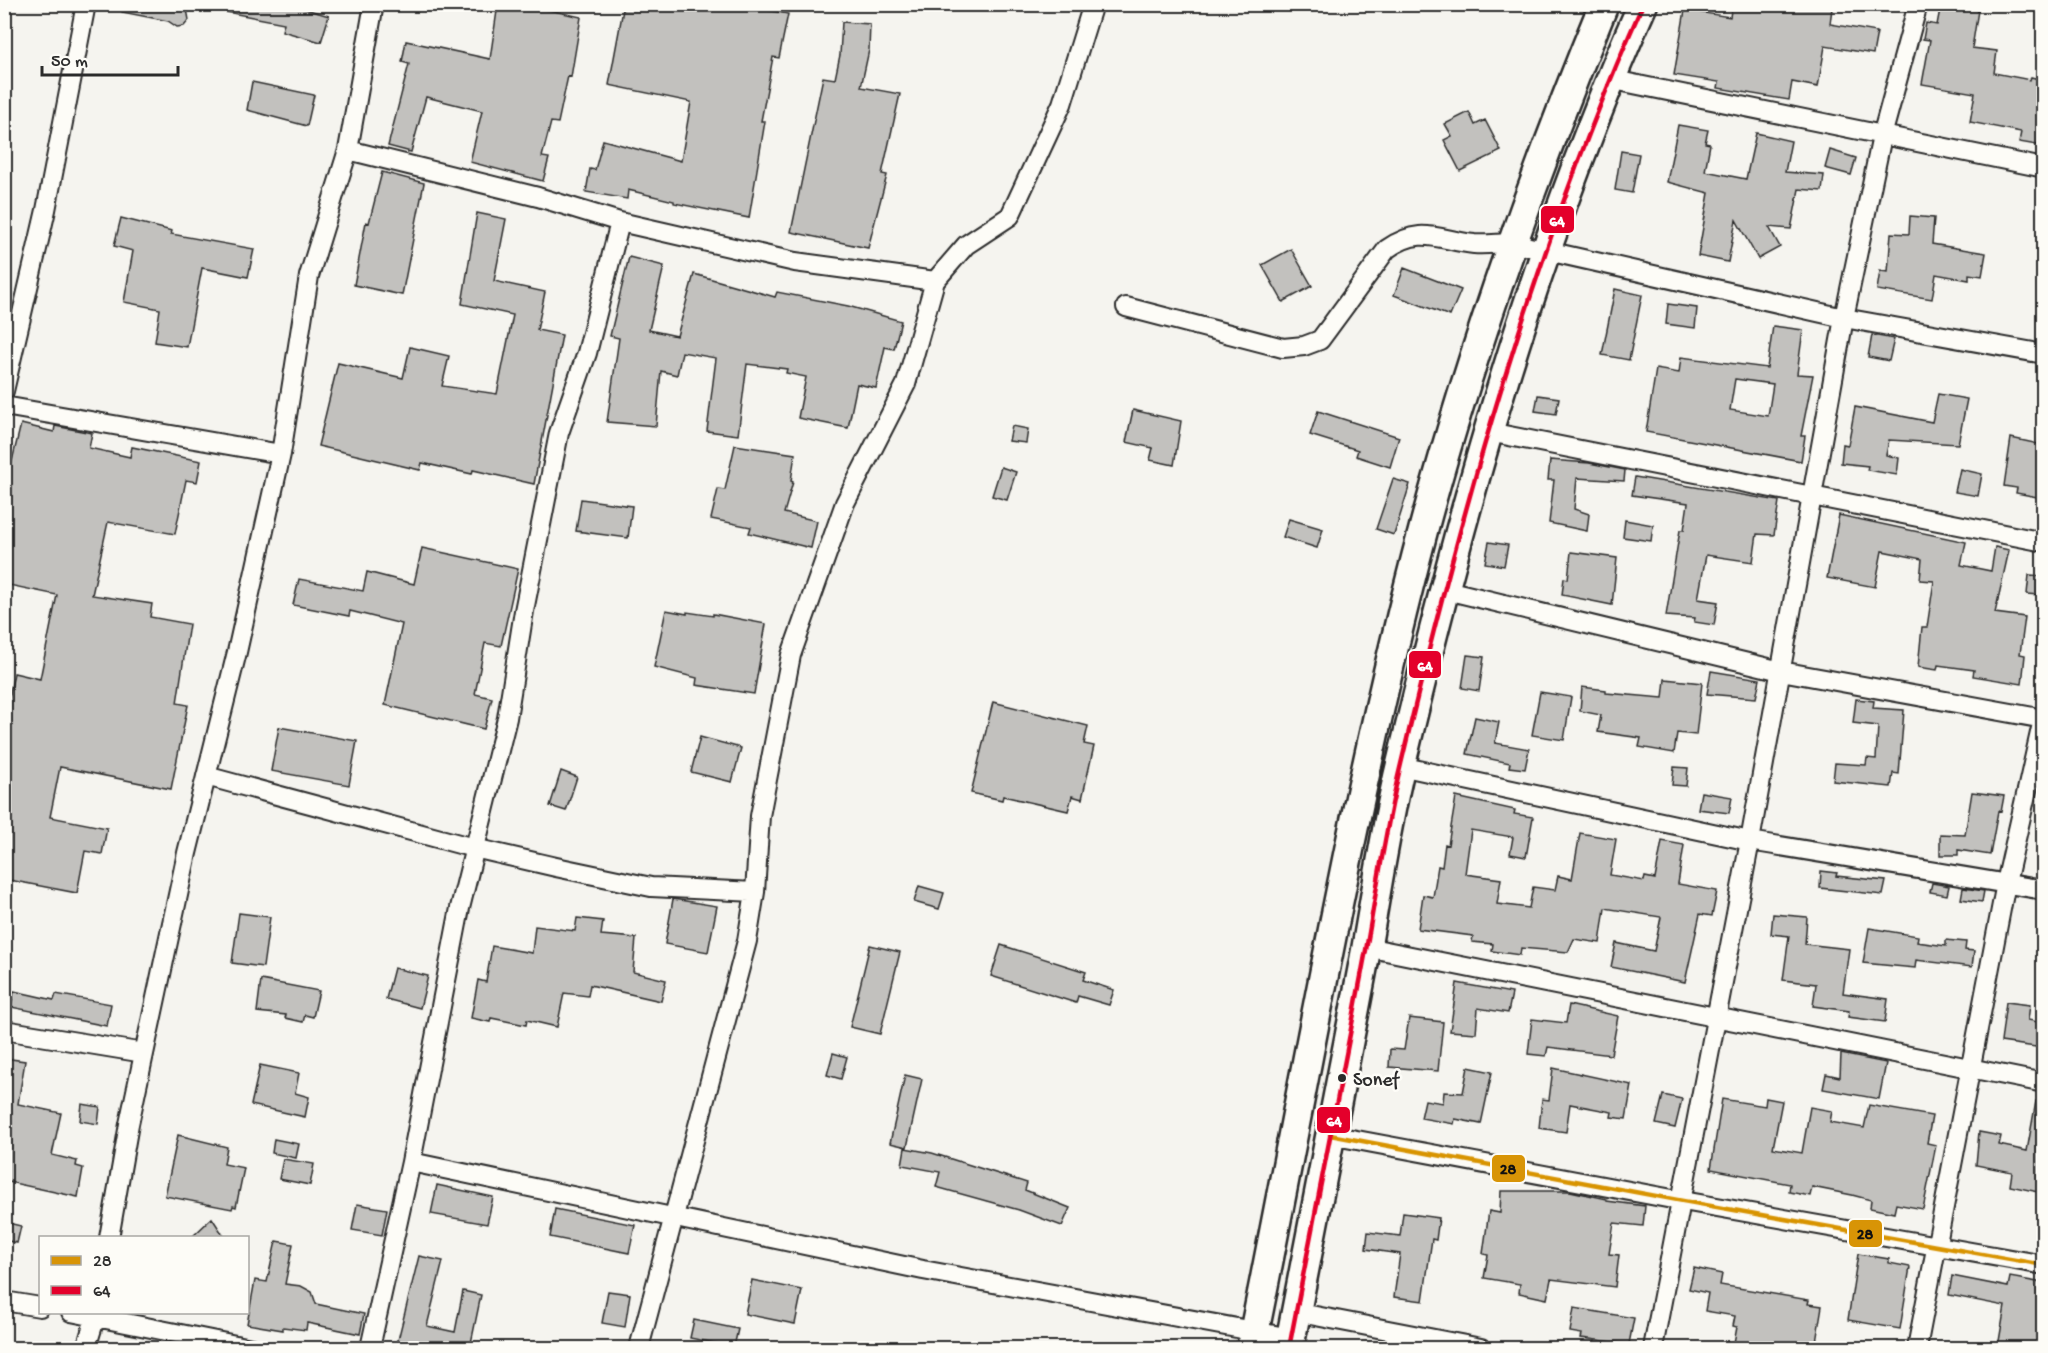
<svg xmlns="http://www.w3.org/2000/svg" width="2048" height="1353" font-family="'Gochi Hand',sans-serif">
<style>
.building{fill:#c2c1be;stroke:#2b2b2b;stroke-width:1.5;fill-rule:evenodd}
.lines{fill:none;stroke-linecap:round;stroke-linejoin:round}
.minor-casing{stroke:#2b2b2b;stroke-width:22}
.trunk-casing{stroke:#2b2b2b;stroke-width:33}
.minor{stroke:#fdfcf7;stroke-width:18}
.trunk{stroke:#fdfcf7;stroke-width:28}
.bus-1-casing{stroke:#fdfcf7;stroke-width:9}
.bus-2-casing{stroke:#fdfcf7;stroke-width:9}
.bus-1{stroke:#d89406;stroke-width:4.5}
.bus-2{stroke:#e4002b;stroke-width:4.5}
.bus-dot{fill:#2b2b2b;stroke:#fdfcf7;stroke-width:2}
.labels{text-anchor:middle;stroke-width:5;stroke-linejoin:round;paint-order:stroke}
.bus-label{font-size:20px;fill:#2b2b2b;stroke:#fdfcf7;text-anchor:start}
.line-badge{stroke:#fdfcf7;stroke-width:2}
.badge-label{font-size:16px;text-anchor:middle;font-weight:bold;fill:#fff}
.pale-badge-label{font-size:16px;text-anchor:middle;font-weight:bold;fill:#111}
</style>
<rect width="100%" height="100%" fill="#f5f4ef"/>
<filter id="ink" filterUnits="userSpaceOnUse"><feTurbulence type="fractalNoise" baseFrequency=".0167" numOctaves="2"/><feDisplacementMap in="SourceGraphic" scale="12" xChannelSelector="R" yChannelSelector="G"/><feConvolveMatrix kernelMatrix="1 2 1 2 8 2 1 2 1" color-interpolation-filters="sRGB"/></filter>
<g filter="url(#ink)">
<path class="building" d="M122,4l59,1 6,4 2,11 -5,6 -7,1 -9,-6 -46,-9z
M227,4h62l40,12 -8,26 -39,-11 2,-8 -58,-11z
M498,4h24l59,13 -10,60 -3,-1 -10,47 -7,-1 -9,35 7,1 -6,23 -73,-19 12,-51 -56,-14 -15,55 -23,-6 21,-82 -7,-2 4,-21 84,18z
M624,4h112l52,10 -9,44 -6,-1 -12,64h4l-16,97 -75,-15v-2l-46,-11 -1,9 -41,-7 4,-23 5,1 8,-30 78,21 10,-59 -82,-17z
M1732,4h81l19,4 -2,16 47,8 -4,22 -48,-8 -7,41 -26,-5 -3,18 -71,-12 1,-6 -45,-7 11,-65 45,7z
M1941,4h38l-7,44 25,3 -3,22 36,7 1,-3 12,3v66l-24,-4 2,-10 -51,-10 5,-29 -53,-9 8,-44 -7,-1 3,-16 11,2z
M842,22l28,2 -1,26 -8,37 39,7 -18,80 5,1 -19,73 -77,-16 32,-155 12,2 5,-24z
M252,82l62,13 -7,31 -60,-16z
M1469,112l6,13 10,-5 16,31 -41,20 -16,-31 8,-4 -7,-12z
M1678,125l30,5 -3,13 5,1 -5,27 41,8 10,-46 35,8 -6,31 39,3 -2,16 -23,-2 -8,40 -22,-2 11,20 -22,12 -22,-39 -8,42 -30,-6 11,-63 -42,-11z
M1830,150l26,8 -5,17 -26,-7z
M1621,151l18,3 -7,39 -17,-3z
M382,172l42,11 -22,112 -48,-10 12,-63 3,1z
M477,213l29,6 -12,62 51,11 -8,38 25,5 -28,149 -61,-14 -1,4 -50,-11 -2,7 -102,-24 20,-83 65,15 7,-31 39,9 -7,30 55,8 16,-79 -51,-11z
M1910,216l24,2 -2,26 54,9 -4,23 -13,-2v6l-33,-6 -4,25 -55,-9 3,-19 8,1 3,-39 18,1z
M121,218l51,13 -1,3 83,15 -6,28 -46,-9 -15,79 -32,-5 5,-33 -36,-7 9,-51 -19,-5z
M1291,249l21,37 -29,16 -21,-37z
M629,257l35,9 -15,64 28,6 17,-62 81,23 2,-5 71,14 53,15 -7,28 -9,-2 -9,41 -19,-4 -9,44 -50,-10 8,-41 -20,-4 1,-4 -40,-5 -9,71 -31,-4 9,-73 -34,-6 -5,23 -16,-4 -5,55 -49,-4 12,-84 -9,-2z
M1404,268l57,22 -11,26 -56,-21z
M1615,289l27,6 -13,65 -27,-5z
M1668,304l29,4 -2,20 -29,-4z
M1773,326l30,4 -6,44 16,1 -12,61h4l-4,25 -155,-29 10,-63 23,4 2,-16 86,11zM1735,379l38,5 -5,32 -38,-6z
M1872,335l22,4 -5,22 -21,-4z
M1938,394l29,5 -9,45 -69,-4 -3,15 13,3 -2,17 -30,-5 1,-4 -27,-3 2,-19 5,1 7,-38 77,15z
M1538,395l21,3 -3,16 -21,-3z
M1133,410l48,11 -7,44 -24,-5 3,-12 -27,-6z
M1318,411l81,26 -9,30 -34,-11 2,-6 -48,-15z
M21,424l33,8 1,-6 37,7 -3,15 41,9 2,-10 69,14 -4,21 -11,-2 -11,54 -67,-12 -16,73 60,9 -2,13 39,7 -12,79 11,2 -17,84 -111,-22 -10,50 57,11 -5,26 -17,-3 -8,42 -73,-14v-136l5,-45 5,-25 26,6 17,-84 -53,-11v-90z
M1012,426l16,3 -2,14 -17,-2z
M2011,438l32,7v53l-27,-5 1,-5 -13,-2z
M735,445l60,9 -4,27 2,1 -9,31 33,8 -6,27 -62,-15 2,-6 -40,-8 7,-30 7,1z
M1550,460l39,3 36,7 -1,11 -47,-3 -3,31 15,5 -2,17 -38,-8 5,-43h-6z
M1001,467l15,5 -9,28 -15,-4z
M1960,469l22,5 -4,22 -23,-4z
M1635,477l144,24 -5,34 -17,-1 -4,28 -47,-7 -8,44 20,3 -4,23 -20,-3 1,-4 -29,-2 14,-86h4l4,-27 -56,-8z
M1393,479l17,5 -16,51 -18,-6z
M581,499l51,7 -4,32 -52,-7z
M1839,515l127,27 -5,23 30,6 4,-24 14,3 -14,63 30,4 -5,37 5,1 -3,29 -49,-8 1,-6 -36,-5 -1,5 -19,-3 4,-40h5l7,-46 -14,-1 2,-21 -40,-8 -7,36 -48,-9z
M1289,519l34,10 -6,19 -34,-11z
M1625,520l28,5 -2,16 -28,-4z
M1489,542l19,3 -4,21 -19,-3z
M422,548l96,21 -17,77 -16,-3 -10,51 17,4 -8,31 -99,-24 17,-81 -52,-13 -1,5 -56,-11 6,-26 64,12 4,-19 47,12z
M1571,552l46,6 -5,47 -50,-10 2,-17 4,1z
M2029,575l14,1 -2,19 -14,-1z
M666,610l21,4v-2l26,4v-2l53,10 -12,70 -58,-9 1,-7 -43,-11z
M1467,655l17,2 -5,34 -17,-3z
M1711,671l49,8 -4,19 -49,-4z
M1665,679l37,4 -6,52 -19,-2 -3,20 -35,-6 2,-9 -43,-6 3,-17 -21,-4 2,-24 24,3v3l57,5z
M1540,692l31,5 -7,43 -32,-5z
M1856,699l18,2 -1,7 31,2 -5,64 -6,-1 -2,14 -58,-6 2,-18 31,2 1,-7 9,1 2,-33 -25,-3z
M993,702l95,24 -4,18 10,2 -12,53 -10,-3 -4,15 -65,-15 -1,4 -31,-7z
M1475,717l24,5 -4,21 34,6 -4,20 -16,-2 1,-4 -43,-9z
M279,727l78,14 -8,44 -78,-14z
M700,737l41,11 -9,34 -41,-10z
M1674,767l14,1 -2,18 -14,-1z
M561,771l16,6 -11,34 -16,-5z
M1701,792l31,5 -3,16 -31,-4z
M1972,792l32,4 -3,16 -3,-1 -8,44 -32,-5v5h-18v-21l25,1z
M1456,797l59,13 -1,4 19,3 -7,40 -16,-3 3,-17 -42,-7 -6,44 36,5 -4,25 32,4 4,-21 22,3 3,-14 14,3 8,-46 36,6 -6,36 34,6 1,-4 10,2 7,-38 22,4 -6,39 39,7 -5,25 -12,-2 -15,68 -74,-15 5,-24 38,8 7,-34 -56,-9 -5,35 -26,-4 -6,13 -47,-4 -1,7 -28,-4 1,-7 -21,-2 1,-6 -55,-7 5,-34 10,2 5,-31 4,1 3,-23 3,1z
M1821,871l16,2 -1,3 50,5 -3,14 -63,-7z
M1932,883l17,3 -2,9 -17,-3z
M919,886l25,7 -5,16 -25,-7z
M1963,888l21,3 -2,11 -21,-3z
M673,899l44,7 -9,46 -43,-8z
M239,913l31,4 -7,50 -31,-4z
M1773,914l34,3 -2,27 44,5 -6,44 45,6 -3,23 -37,-5 1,-6 -36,-5 3,-22 -33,-4 6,-44 -18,-2z
M577,918l26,3 -2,14 35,3 -3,34 33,8 -5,21 -71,-16 -2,11 -24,-3 -7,34 -30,-7 -1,5 -35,-7 -1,4 -19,-4 7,-38 8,2 6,-36 40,7 3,-27 40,5z
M1869,928l49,8 -1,6 29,4v-6l20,2 -1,8 9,1 -2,16 -56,-7 -1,8 -52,-5z
M870,945l30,7 -20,82 -30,-7z
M1001,945l85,27 -3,8 31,10 -5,15 -31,-9 -2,7 -85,-27z
M394,968l34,8 -8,32 -34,-9z
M261,980l58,11 -6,26 -8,-2 -2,7 -18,-4 1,-3 -29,-3z
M1457,983l55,10 -4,20 -30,-5 -2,25 -26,-2z
M14,991l40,9 2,-6 55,10 -4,22 -96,-19z
M2006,1002l24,3 -2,15 15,3v25l-42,-6z
M1569,1005l49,11 -7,39 -63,-8 -2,9 -18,-2 4,-35 34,4z
M1409,1018l34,4 -5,49 -49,-4 1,-18 14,1z
M833,1053l14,4 -6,22 -14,-4z
M1841,1054l45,9 -7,36 -56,-10 3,-15 14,3z
M4,1058l21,3 -7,43 43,9 -9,42 25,6 -1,5 7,2 -5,29 -74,-16z
M260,1065l39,8 -4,20 14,4 -4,20 -54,-12z
M1468,1067l24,5 -11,52 -26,-5 -1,5 -33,-6 4,-18 18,3 1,-11 19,1z
M1553,1068l79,17 -6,34 -15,-2 1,-5 -42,-8 -4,28 -27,-4 3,-29 7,1z
M905,1075l17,4 -15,68 -17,-4z
M1663,1095l19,4 -7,29 -19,-4z
M1766,1098l16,3 -9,47 29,5 8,-46 22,4 -2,11 34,6 5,-23 63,11 -5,27 9,2 -13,64 -27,-5 -2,9 -24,-5 1,-8 -19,-5 -40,-8 -2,9 -21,-4 1,-8 -79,-15 11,-70 43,7z
M2036,1101l7,1v91l-33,-7 2,-14 -36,-7 3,-33 22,4 -2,9 28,6z
M82,1104l18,3 -2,17 -18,-3z
M178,1135l49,12 -3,17 20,4 -8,39 -3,-1 -1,3 -67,-13z
M274,1139l25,5 -3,14 -24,-5z
M905,1148l27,5 95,30 -2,7 45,18 -8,18 -43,-16 -83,-23 4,-15 -38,-7z
M283,1159l31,5 -4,21 -31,-6z
M437,1185l56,12 -6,27 -56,-10z
M1501,1191h69l37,8v2l38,5 -2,20 -29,-3 -5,31 10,1 -4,32 -64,-8 -4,20 -28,-6 1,-9 -36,-6 4,-23 -5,-1 6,-43 11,2z
M357,1204l30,5 -5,26 -30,-5z
M555,1209l80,16 -6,28 -79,-16z
M1403,1213l36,5 -3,22 -4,-1 -9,62 -29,-4 6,-43 -34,-5 2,-17 32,4z
M212,1218l13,20h-34z
M4,1222l17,4 -4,17 -13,-3z
M276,1241l17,3 -8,40 16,2 11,6 4,12 48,10 -4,20 -53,-11 -1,7 -23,-3v3l-36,-6 8,-44 12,2z
M1858,1254l31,5v4l21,4 -10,62 -52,-9z
M419,1256l24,5 -16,65 28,6 8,-41 18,4 -11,53h-74z
M1694,1268l28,6 -2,11 89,15 -1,4 14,2 -7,42h-82l4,-21 -4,-1 2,-10 -30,-5 3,-18 -19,-4z
M1952,1276l56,11 2,-10 33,6v65l-45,-1 7,-41 -56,-11z
M752,1280l50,10 -7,34 -50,-10z
M608,1291l22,3 -5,33 -23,-4z
M1574,1308l60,10 -5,26 -48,-6 1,-4 -12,-2z
M694,1320l44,9 -4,18 -44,-9z"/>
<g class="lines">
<defs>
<path id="minor" d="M1609,79l435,89
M348,150l190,47 82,25 175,40 140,19
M1126,307l157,41 21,-2 16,-6 67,-91c34,-24 51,-9 87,-5 12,1 26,-1 38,-1l332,75 200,36
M4,391l42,-181 40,-206
M4,406l277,48
M1489,432l555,110
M1446,590l335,81 263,48
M1400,766l350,75 294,49
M206,776l268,72 82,19 95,20 104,5
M1366,947l678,136
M4,1030l140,23
M1330,1135l353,66 361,64
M411,1162l512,108 368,68
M109,1238l20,-114 58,-271 50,-201 44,-198 28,-178 39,-126 26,-146
M4,1301l36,6
M71,1312l180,36
M1295,1312l186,36
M86,1348l11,-36
M370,1348l41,-186 49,-254 47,-190 17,-107 35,-178 28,-80 33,-131
M639,1348l108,-407 8,-49 5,-76 31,-161 54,-152 61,-119 29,-103 31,-36 44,-29 52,-112 31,-100
M1653,1348l97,-507 94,-523 38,-182 36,-132
M1917,1348l89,-465 38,-168"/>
<path id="trunk" d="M1251,1348c56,-274 101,-550 173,-821 48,-178 110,-353 180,-523
M1289,1348c26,-132 52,-265 77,-398 11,-62 20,-125 35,-186 61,-257 134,-518 242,-760"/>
</defs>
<use href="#minor" class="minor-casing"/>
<use href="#trunk" class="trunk-casing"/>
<use href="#minor" class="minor"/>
<use href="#trunk" class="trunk"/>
<defs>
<path id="bus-1" d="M1330,1135l353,66 361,64"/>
<path id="bus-2" d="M1289,1348c26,-132 52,-265 77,-398 11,-62 20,-125 35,-186 61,-257 134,-518 242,-760"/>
</defs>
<use href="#bus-1" class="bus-1-casing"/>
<use href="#bus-2" class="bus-2-casing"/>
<use href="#bus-1" class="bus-1"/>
<use href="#bus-2" class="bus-2"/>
</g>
</g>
<circle class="bus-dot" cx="1342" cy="1078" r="5"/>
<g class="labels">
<g class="bus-label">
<text x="1353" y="1085">Sonef</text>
</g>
</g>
<g class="line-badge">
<rect x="1540" y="205" width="35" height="29" rx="6" fill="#e4002b"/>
<rect x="1408" y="650" width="34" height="29" rx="6" fill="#e4002b"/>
<rect x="1316" y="1106" width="35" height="28" rx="6" fill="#e4002b"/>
<rect x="1491" y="1154" width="35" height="29" rx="6" fill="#d89406"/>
<rect x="1848" y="1219" width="35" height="29" rx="6" fill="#d89406"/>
</g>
<g class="badge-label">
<text x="1557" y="226">64</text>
<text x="1425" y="671">64</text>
<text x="1334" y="1126">64</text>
</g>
<g class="pale-badge-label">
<text x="1508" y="1174">28</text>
<text x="1865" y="1239">28</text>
</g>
<rect width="2048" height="1353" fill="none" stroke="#fdfcf7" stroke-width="24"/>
<rect x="12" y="12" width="2024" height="1329" fill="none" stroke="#2b2b2b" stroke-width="2" filter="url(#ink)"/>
<rect x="39" y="1236" width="210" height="78" fill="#fdfcf7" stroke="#a9a8a5" stroke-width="1.5"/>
<rect x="51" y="1256" width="30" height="9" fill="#d89406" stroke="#a9a8a5" stroke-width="1.5"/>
<text x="93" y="1266" font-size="18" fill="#2b2b2b">28</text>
<rect x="51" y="1286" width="30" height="9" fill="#e4002b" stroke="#a9a8a5" stroke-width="1.5"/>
<text x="93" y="1296" font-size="18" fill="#2b2b2b">64</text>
<path d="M42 66v9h136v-9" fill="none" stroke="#2b2b2b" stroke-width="3"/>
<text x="51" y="66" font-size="18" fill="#2b2b2b" stroke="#fdfcf7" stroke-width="4.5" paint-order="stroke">50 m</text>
</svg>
